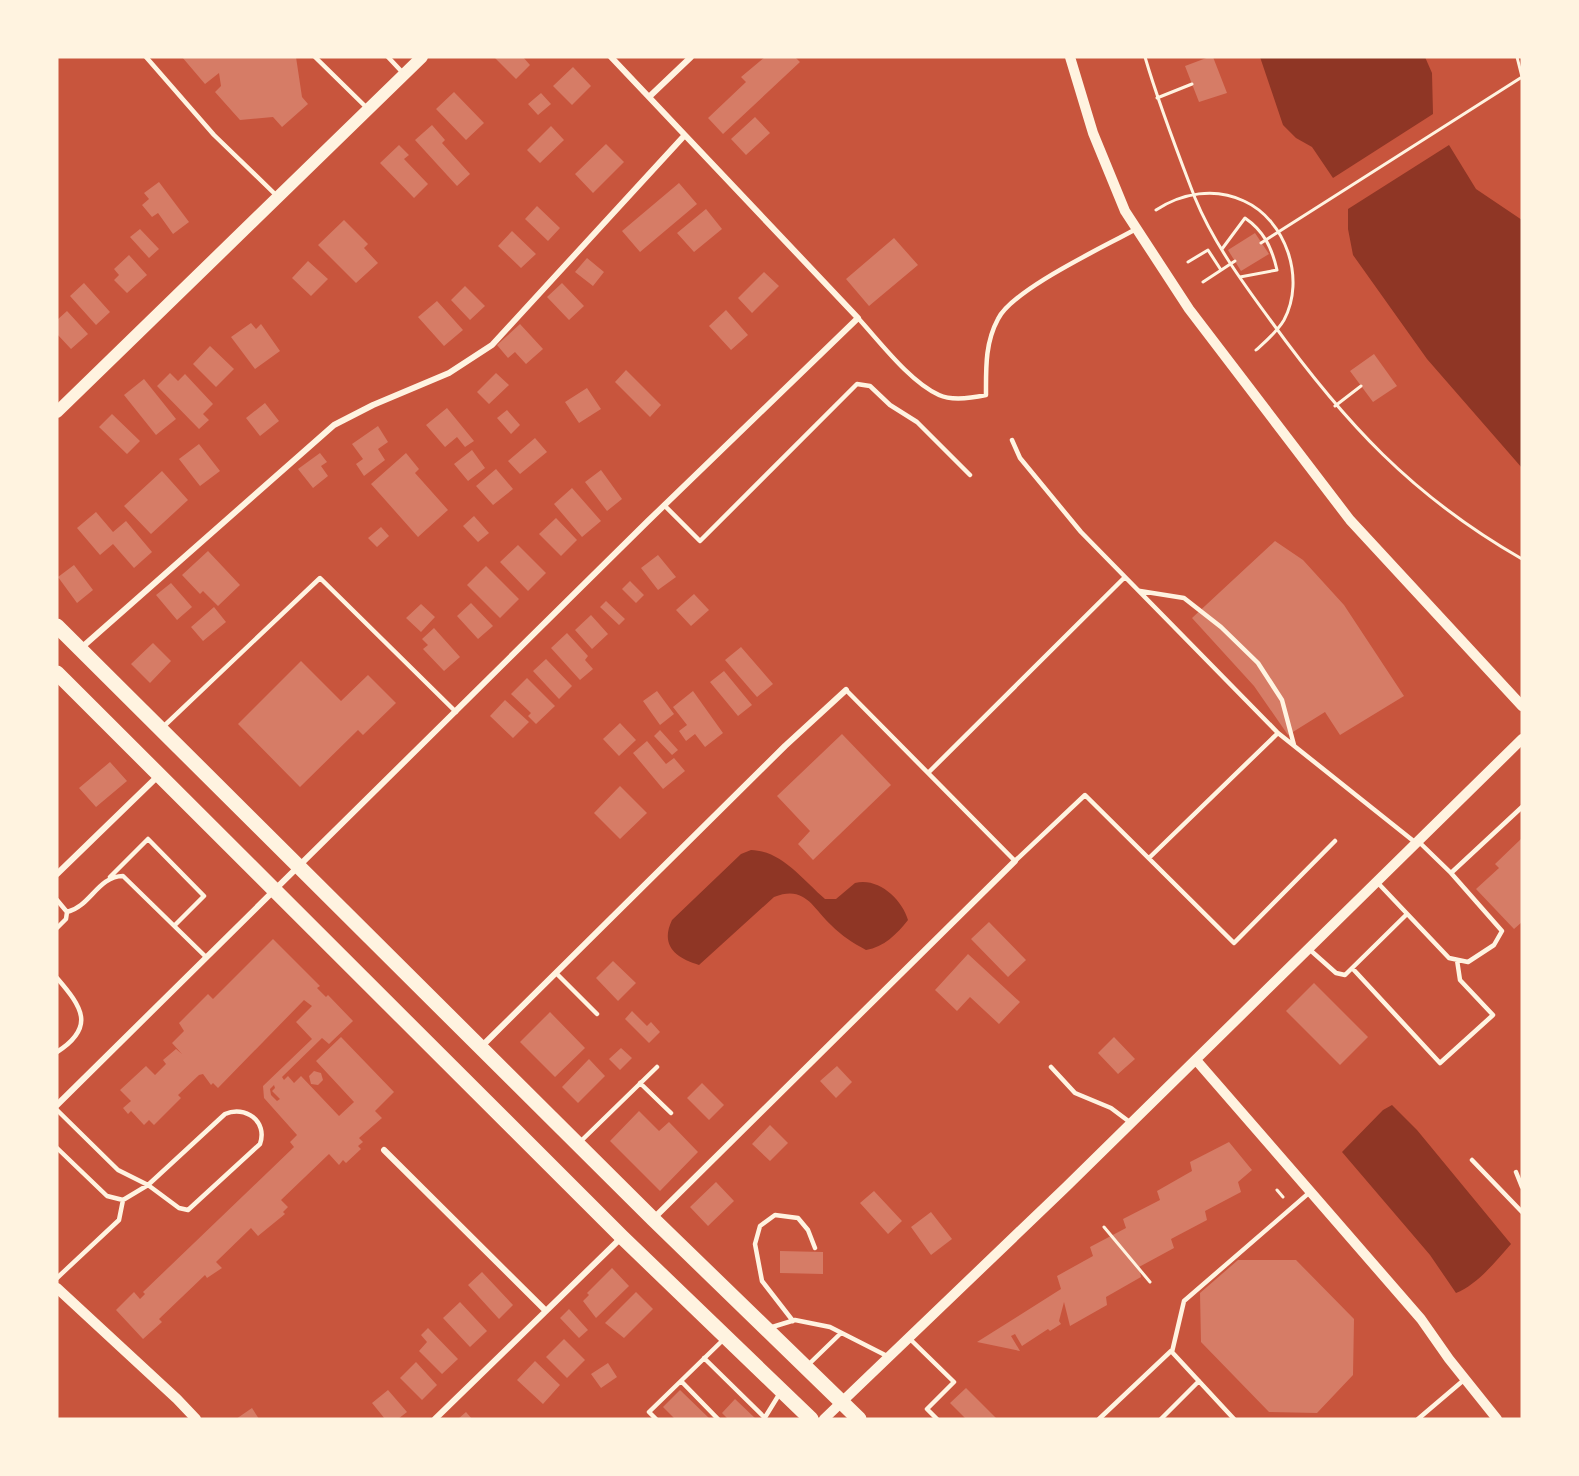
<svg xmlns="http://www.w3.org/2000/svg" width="1579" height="1476" font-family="'IBM Plex Sans',sans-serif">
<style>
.water{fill:#8f3625}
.building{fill:#d67c66;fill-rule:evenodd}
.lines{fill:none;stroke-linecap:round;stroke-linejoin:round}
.path{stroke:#fff3e0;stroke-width:3}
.service{stroke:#fff3e0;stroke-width:4.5}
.minor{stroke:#fff3e0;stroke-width:6}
.tertiary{stroke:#fff3e0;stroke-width:10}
.secondary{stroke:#fff3e0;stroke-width:12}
.primary{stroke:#fff3e0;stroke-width:15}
</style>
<rect width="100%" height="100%" fill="#c8553d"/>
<path class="water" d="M1260,57h165l7,16 1,41 -100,64 -21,-31 -16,-9 -13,-13z
M1449,145l27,44 46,31v248l-95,-109 -74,-104 -5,-26v-20z
M751,850c31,1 51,29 74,49h11l19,-16c23,-6 47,16 53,37 -11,14 -24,27 -42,30 -13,-7 -24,-14 -35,-25 -19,-18 -26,-40 -57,-28l-75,68c-24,-7 -39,-20 -27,-45l69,-66z
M1392,1105l25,25 94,114c-15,17 -34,41 -55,49l-26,-38 -88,-103 41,-42z"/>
<path class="building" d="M182,57h114l6,40 6,7 -26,23 -9,-10 -33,3 -25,-28 6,-6 -2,-13 -14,11z
M494,57h29l7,8 -14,14z
M765,57h30l5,5 -77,72 -15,-16 38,-36 -5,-5z
M1209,57h4l14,36 -28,9 -14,-36z
M573,67l18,19 -19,19 -19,-19z
M454,92l30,31 -18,17 -30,-31z
M541,93l10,11 -13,11 -10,-11z
M755,117l15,16 -24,22 -15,-16z
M432,125l13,15 -3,3 28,31 -13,12 -42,-46z
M551,126l13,14 -24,23 -13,-13z
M606,144l18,18 -31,31 -18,-19z
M399,145l10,10 -5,4 24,25 -14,14 -34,-35z
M159,182l30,40 -16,12 -15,-21 -6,4 -10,-12 7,-6 -5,-6z
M679,183l18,21 -57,48 -18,-21z
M537,206l23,22 -12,13 -23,-22z
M706,209l16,20 -28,23 -17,-19z
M344,220l24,24 -4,4 14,15 -22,20 -38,-38z
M140,229l19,20 -10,9 -19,-21z
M512,231l24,23 -15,14 -23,-22z
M1255,233l14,21 -28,17 -13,-21z
M894,238l24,27 -49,41 -23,-27z
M129,255l18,20 -20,18 -13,-13 5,-5 -5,-6z
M587,258l17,14 -11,14 -18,-14z
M308,261l20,18 -17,17 -19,-18z
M764,272l15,14 -27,27 -14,-15z
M84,283l26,29 -14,13 -26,-29z
M562,283l22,23 -15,14 -22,-23z
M465,286l20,20 -15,14 -19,-20z
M437,301l26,29 -19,16 -26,-29z
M726,310l22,25 -17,15 -22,-24z
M67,311l21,23 -17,15 -14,-15v-14z
M251,323l5,6 5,-5 19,27 -25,18 -24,-32z
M520,324l23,25 -17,15 -11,-12 -7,6 -11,-13z
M210,346l24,23 -18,18 -23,-23z
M1374,354l23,32 -24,16 -23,-31z
M626,370l35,35 -11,12 -35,-35z
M170,373l8,8 7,-7 28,30 -10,10 6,6 -10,9 -42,-43z
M496,373l13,12 -20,19 -12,-12z
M144,379l32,40 -20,16 -32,-40z
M587,388l14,21 -22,14 -14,-21z
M265,403l14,18 -19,15 -14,-18z
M447,408l27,33 -9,6 -8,-10 -12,10 -19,-22z
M507,410l13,15 -9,9 -14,-16z
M112,414l28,27 -13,13 -28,-27z
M378,426l10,16 -10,7 7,11 -21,16 -8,-12 7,-5 -11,-15z
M535,438l12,14 -27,22 -12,-13z
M199,444l21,27 -20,15 -21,-27z
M472,450l13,18 -17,13 -14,-17z
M320,453l7,9 -6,4 7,10 -15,12 -15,-19z
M406,453l13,16 -4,4 33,37 -30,27 -47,-53z
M496,469l17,20 -20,16 -17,-19z
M601,470l21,29 -15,12 -22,-29z
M162,471l26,29 -37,34 -27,-28z
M572,488l29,33 -19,16 -28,-33z
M96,512l17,20 13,-11 26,31 -18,16 -21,-24 -13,11 -23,-27z
M474,516l15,17 -11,9 -15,-16z
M556,518l21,22 -16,16 -22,-22z
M381,527l8,9 -12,11 -9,-9z
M1275,541l28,19 41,45 60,91 -64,39 -15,-23 -37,23 -34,-49 -62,-68z
M518,545l28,28 -18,18 -28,-29z
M208,551l32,34 -22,21 -15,-15 -3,3 -18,-19z
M658,555l18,22 -18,13 -17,-22z
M74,565l19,25 -16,13 -19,-26z
M486,566l33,33 -19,19 -33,-33z
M630,581l14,14 -8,8 -14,-14z
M171,583l21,24 -15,13 -21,-25z
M694,594l15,16 -18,16 -15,-16z
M606,601l19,18 -6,6 -19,-18z
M471,603l22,23 -15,13 -21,-23z
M421,604l14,13 -14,15 -15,-14z
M214,607l12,15 -23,19 -12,-14z
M591,615l17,19 -16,15 -17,-19z
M434,628l26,29 -16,14 -21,-22 5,-4 -6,-6z
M567,633l21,23 -3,4 8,9 -13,11 -29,-32z
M153,643l18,18 -21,22 -19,-19z
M741,647l32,37 -16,13 -32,-37z
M546,659l26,27 -13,13 -26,-28z
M301,661l40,40 27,-26 28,28 -33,32 -5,-5 -58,57 -62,-63z
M724,671l28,34 -14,11 -28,-34z
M527,678l28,28 -19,18 -8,-8 3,-3 -20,-19z
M657,691l17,23 -14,11 -17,-24z
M693,691l30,42 -18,14 -10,-13 -9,7 -7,-10 8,-6 -14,-18z
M505,700l24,22 -16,16 -23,-22z
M620,723l16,17 -17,16 -16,-17z
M660,730l18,20 -6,5 -18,-19z
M842,734l49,51 -78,75 -15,-16 12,-13 -33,-35z
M647,741l19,23 8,-6 11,13 -22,18 -30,-36z
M110,762l17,19 -31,26 -17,-19z
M620,786l27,27 -27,26 -26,-26z
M1522,838v84l-8,7 -38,-40 23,-21 -4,-4z
M989,922l37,38 -18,17 -37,-38z
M273,939l47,47 -3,2 9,9 2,-2 25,26 -24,23 -7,-6 -40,39 2,3 4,-4 6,7 7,-7 38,40 15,-14 -38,-41 25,-24 53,55 -19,19 7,7 -23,20 4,4 -5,4 3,3 -15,14 -3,-3 -4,5 -10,-11 -48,46 7,7 -5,5 2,2 -27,22 -7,-8 -35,34 6,6 -15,10 -2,-3 -46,44 3,3 -19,17 -27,-29 18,-18 6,7 5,-5 -2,-2 151,-145 -4,-5 7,-7 -33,-37 -1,-12 49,-47 -16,-17 16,-16 -8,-6 -86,88 -5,-5 -2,2 -8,-11 -4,1 -21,20 3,3 -27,27 -5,-5 -5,5 -13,-14 -3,3 -5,-6 8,-7 -11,-11 26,-24 9,9 11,-11 -3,-4 13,-11 6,5 -10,-11 12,-12 -5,-8 29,-29 5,5zM274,1085l1,3 -3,3 8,8 -3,2 -6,-6 -1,-6z
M968,954l52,48 -21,22 -29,-27 -13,14 -22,-21z
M613,961l23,22 -18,18 -22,-23z
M1314,983l54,54 -28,28 -54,-54z
M632,1011l15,15 4,-4 9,10 -11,11 -24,-24z
M550,1012l35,36 -30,29 -35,-35z
M1114,1037l21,22 -17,15 -20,-21z
M621,1048l11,10 -12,12 -11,-11z
M589,1059l16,17 -27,27 -16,-16z
M837,1066l15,16 -16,16 -16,-17z
M314,1071l7,2 2,7 -5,5 -7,-1 -2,-8z
M702,1083l22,22 -15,15 -22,-22z
M639,1111l20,20 10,-9 29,30 -38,39 -50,-50z
M770,1125l18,18 -18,18 -18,-17z
M1229,1142l23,28 -14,12 3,10 -36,19 2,9 -36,19 3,9 -35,19 2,10 -35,20 1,8 -37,21 -6,-24 -5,19 2,3 -11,7 -2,-2 -26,17 -7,-12 -4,2 9,15 -43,-9 84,-53 -4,-13 36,-20 -3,-9 36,-19 -3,-9 37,-19 -3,-9 35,-20 -2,-9z
M716,1182l18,19 -26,25 -18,-19z
M874,1191l28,30 -14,13 -28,-31z
M931,1212l21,27 -21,16 -20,-28z
M780,1251l43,1v22l-43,-1z
M1238,1260h58l58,59 -1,56 -36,38 -48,-1 -68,-70 -1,-49z
M612,1268l17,18 -33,32 -13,-17 6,-6 -2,-2z
M482,1272l31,33 -14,14 -31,-34z
M636,1292l17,17 -29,29 -19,-15z
M460,1302l27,29 -17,16 -27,-29z
M569,1309l19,21 -9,8 -19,-20z
M428,1328l30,31 -16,15 -23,-23 8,-9 -6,-7z
M564,1339l21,21 -18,18 -21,-21z
M535,1361l25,24 -17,19 -26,-24z
M416,1362l21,23 -15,15 -22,-22z
M608,1363l9,14 -16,11 -10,-14z
M966,1388l31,31h-31l-16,-16z
M388,1390l19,22 -9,7h-13l-13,-16z
M680,1390l30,29h-35l-12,-12z
M735,1399l21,20h-28l-6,-6z
M252,1408l7,11h-23z
M466,1412l6,7h-14z"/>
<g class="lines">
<path class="path" d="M1145,57c14,48 32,94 50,141 18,44 48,85 76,123 73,101 141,175 251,238
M1517,57l5,20
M1157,98l35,-14
M1156,210c26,-17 59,-23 88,-9 42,19 62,78 40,119 -7,12 -18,21 -28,30
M1261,243l261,-166
M1222,249l23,-31c19,13 27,30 32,52l-37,7
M1188,262l20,-12 13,20
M1203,282l32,-21
M1335,406l26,-20
M1277,1190l6,7
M1104,1227l46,55"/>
<path class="service" d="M146,57l68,78 63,61
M315,57l52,51
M388,57l15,16
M858,318c22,24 52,64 81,77 13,6 33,3 47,0 0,-27 -1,-52 12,-76 15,-30 106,-72 138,-90
M1012,440l8,18 61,74 197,201 138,110
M664,505l36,36 157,-157 13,2 20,19 27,17 53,53
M1140,591l44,7 37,29 37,36 24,37 12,45
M846,690l169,171 70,-66 149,148 101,-102
M163,727l157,-149 136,134
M928,773l197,-196
M1418,841l33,32 71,-66
M1149,858l129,-125
M110,877l38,-38 56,57 -29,29
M1377,882l72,76 19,4 26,-17 8,-14 -51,-58
M57,900l10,12 -1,7 -9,9
M67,912c23,-5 31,-36 56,-36l83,81
M1309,949l27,24 9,2 62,-61
M1353,969l87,94 53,-48 -33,-35 -3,-20
M556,973l41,41
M57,978c25,29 39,49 0,74
M1051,1067l24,26 36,15 20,15
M640,1083l31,30
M57,1110l61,60 30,15 31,23 9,2 72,-66c8,-23 -15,-39 -35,-30l-77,71 -25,15 -16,-4 -50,-48
M580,1142l77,-75
M1472,1160l50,52
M1516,1172l6,15
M57,1278l62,-58 4,-20
M793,1321l-31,-40 -7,-37 5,-18 15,-11 23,3 10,12 7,18
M769,1328l26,-8 35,7 59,30
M910,1339l44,43 -27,27 10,10
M1172,1352l12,-51 126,-109
M704,1358l61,60
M808,1365l33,-32
M681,1381l37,38
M656,1419l-7,-7 74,-72
M764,1419l16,-26
M1099,1419l72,-68 63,68
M1161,1419l38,-38
M1418,1419l47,-40"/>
<path class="minor" d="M649,97l42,-40
M80,649l254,-224 39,-20 76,-32 43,-28 192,-209
M57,874l102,-99
M482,1046l303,-300 61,-56
M57,1105l591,-584 210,-203 -247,-261
M384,1150l162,161
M653,1219l362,-358
M435,1419l187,-182"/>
<path class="tertiary" d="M1070,57l23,76 32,78 64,98 161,211 172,186
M1196,1060l225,259 28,40 48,60
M57,1288l120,111 19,20
M824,1419l242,-232 456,-448"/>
<path class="secondary" d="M57,412l365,-355"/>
<path class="primary" d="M57,626l596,593 206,200
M57,673l565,564 189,182"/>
</g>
<rect width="1579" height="1476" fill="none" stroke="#fff3e0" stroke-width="117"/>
</svg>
